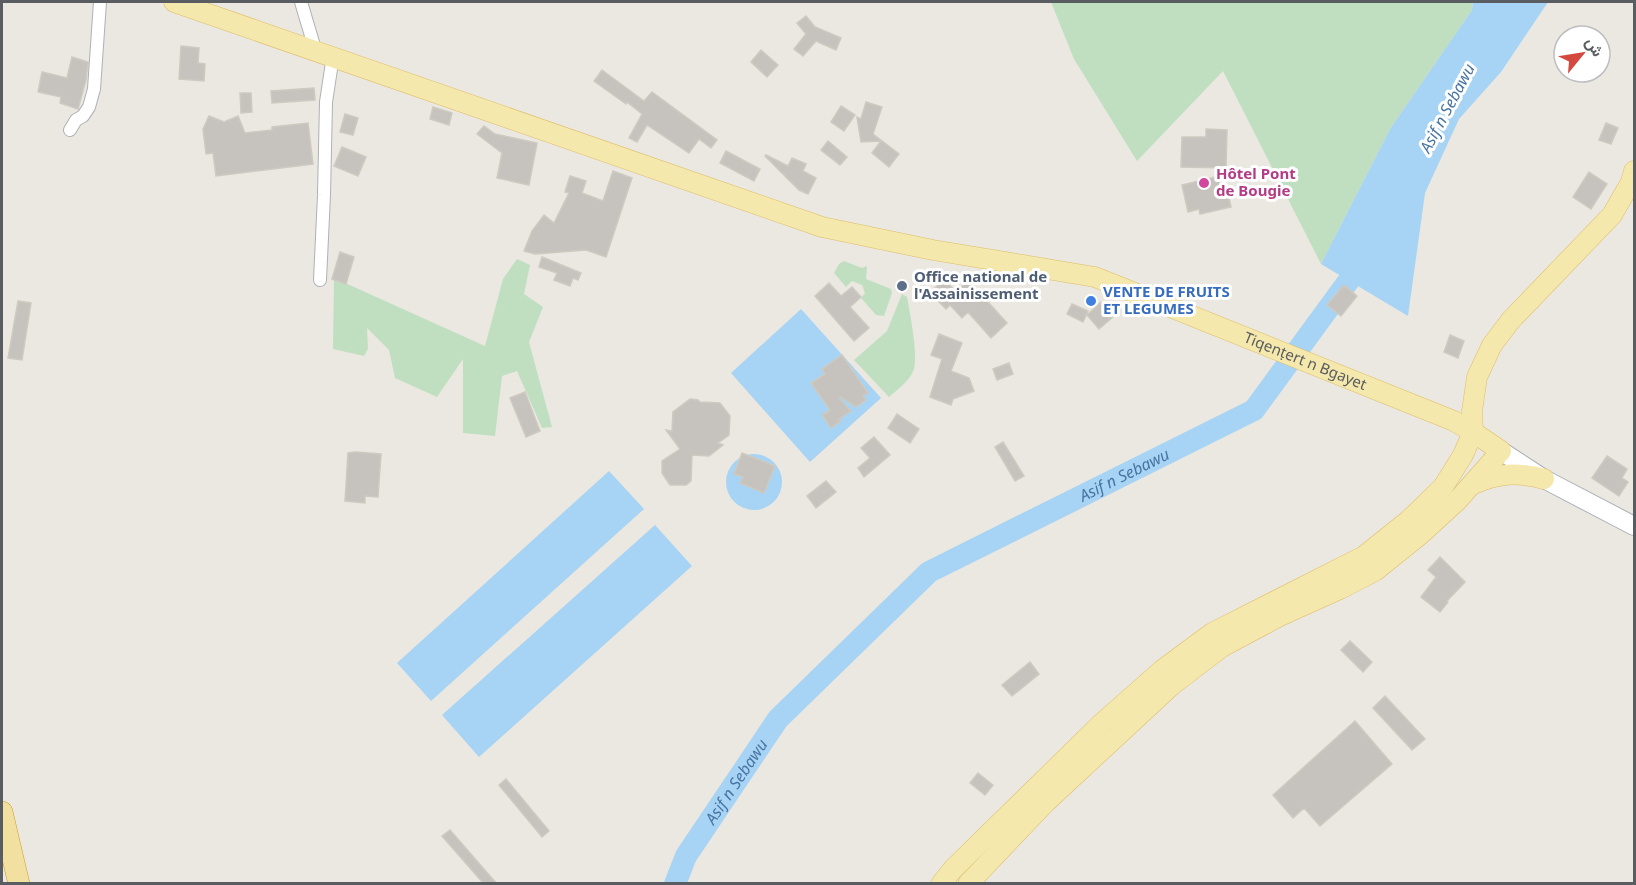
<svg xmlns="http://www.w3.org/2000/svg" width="1636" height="885" font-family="'Noto Sans',Vazirmatn,sans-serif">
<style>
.green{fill:#c0dfc0}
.water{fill:#a7d3f4}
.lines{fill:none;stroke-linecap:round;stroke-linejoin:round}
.river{stroke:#a7d3f4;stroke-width:22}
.building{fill:#c6c3be;stroke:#cecac0;stroke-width:1.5}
.minor-casing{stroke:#aeb1b5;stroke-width:14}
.secondary-casing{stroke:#adb0b5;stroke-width:20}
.primary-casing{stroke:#dfbc65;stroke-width:21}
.trunk-casing{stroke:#d0971b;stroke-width:22}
.minor{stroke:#fff;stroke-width:12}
.secondary{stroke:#fff;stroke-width:18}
.primary{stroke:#f4e8ac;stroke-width:20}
.trunk{stroke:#f2e0a0;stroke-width:21}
.hotel-dot{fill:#d1479c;stroke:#fff;stroke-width:2}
.service-dot{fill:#5c6f8a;stroke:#fff;stroke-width:2}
.shop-dot{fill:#3f7fe0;stroke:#fff;stroke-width:2}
.labels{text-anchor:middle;stroke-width:6;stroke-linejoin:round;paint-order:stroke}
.hotel-label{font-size:15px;font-weight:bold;fill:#b23c85;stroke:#fff;text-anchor:start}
.service-label{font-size:15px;font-weight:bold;fill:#4e5e75;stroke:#fff;text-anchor:start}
.shop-label{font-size:15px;font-weight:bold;fill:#366cbe;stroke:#fff;text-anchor:start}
.street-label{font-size:15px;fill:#595c60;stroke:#fff}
.water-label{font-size:16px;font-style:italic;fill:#4875a3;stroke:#fff}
</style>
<rect width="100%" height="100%" fill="#eae8e1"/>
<path class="green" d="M1051,2h422l-1,8 -82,119 -69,135 -98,-193 -86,90 -63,-102z
M517,259l13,6 -6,29 19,13 -14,35 23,85 -10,1 -25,-57 -15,5 -7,60 -32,-3v-74l-26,38 -42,-19 -6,-28 -22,-22 1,21 -4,7 -31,-7 1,-71 151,68 18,-67z
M844,261l18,7 5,-2 -1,13 25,10 1,4 -8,23 -8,-1 -15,-17 4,-5 -3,-8 -10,-4 -6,6 -12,-14 5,-9z
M902,294l5,3c3,17 11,56 7,72 -4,12 -16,20 -25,28l-35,-37 33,-29z"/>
<path class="water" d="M1473,2h75l-47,70 -42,47 -34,74 -17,123 -87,-52 69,-135 82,-119z
M801,309l80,89 -71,64 -79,-89z
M726 482a28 28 0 1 1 56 0a28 28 0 1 1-56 0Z
M609,471l35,38 -213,192 -34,-38z
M655,525l37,41 -213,191 -37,-42z"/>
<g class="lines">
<path class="river" id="s1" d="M675,884l11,-28 92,-137 151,-147 325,-162 112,-153"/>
</g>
<path class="building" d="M806,16l9,11 26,11 -5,12 -20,-9 -13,15 -9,-7 12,-15 -9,-11z
M181,46l18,2 -1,15 7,1 -1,17 -25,-2z
M761,50l17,15 -11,12 -16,-15z
M72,57l16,5 -2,18 -8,29 -18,-6 1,-6 -23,-5 4,-20 25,6z
M602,70l42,31 8,-9 65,48 -6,8 -12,-9 -10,14 -42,-28 -10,17 -8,-4 13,-24 -15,-12 -1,2 -32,-23z
M314,88l1,12 -43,3 -1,-12z
M240,93h11l1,19 -11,1z
M866,102l16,5 -9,27 26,20 -10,13 -17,-14 9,-12 -20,1 -4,-25 4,2z
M841,106l14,9 -11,16 -13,-9z
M433,107l19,6 -3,12 -19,-6z
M345,114l13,4 -5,17 -13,-3z
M209,116l15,6 14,-6 7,17 27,-3v-3l36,-4 5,41 -97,12 -3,-23 -7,1 -3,-25z
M1606,123l12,5 -7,16 -12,-4z
M484,126l11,8 42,9 -8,42 -32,-7 5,-25 -25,-19z
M1206,129l21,1 -1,38 -45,-1 1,-30h24z
M828,141l19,16 -7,8 -19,-15z
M342,147l24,10 -8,19 -24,-10z
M726,151l34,18 -6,12 -34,-18z
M766,155l22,11 4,-8 14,6 -3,7 13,7 -8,16 -9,-4 -34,-34z
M613,171l19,7 -26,79 -20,-7 -51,4 -11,-3 8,-20 12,-16 10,8 15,-30 -4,-1 5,-16 16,5 -4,12 21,8z
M1589,172l18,12 -16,25 -18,-12z
M1224,175l7,32 -31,7 -1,-5 -11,3 -6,-27z
M340,252l14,5 -8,27 -14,-5z
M542,257l39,16 -3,7 -5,-2 -3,8 -16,-6 3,-7 -18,-6z
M944,279l12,13 12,-12 39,43 -16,15 -23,-26 -6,6 -12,-13 -4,4 -16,-16z
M829,283l12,13 11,-9 9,10 -11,10 19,21 -15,13 -39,-45z
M1344,285l13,11 -16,20 -14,-11z
M18,301l13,2 -9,57 -14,-2z
M1101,302l13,14 -15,13 -12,-14z
M1072,304l16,7 -5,11 -16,-8z
M939,334l23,9 -11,28 18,7 5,13 -21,8 -2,6 -21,-8 12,-38 -11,-4z
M1450,335l14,6 -6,17 -14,-6z
M842,355l26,38 -5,3 3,4 -10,7 -15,-10 -2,1 12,13 -12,8 2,2 -10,7 -9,-13 8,-5 -19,-27 14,-9 -3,-5z
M1009,363l4,11 -16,6 -4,-11z
M525,392l15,39 -14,6 -16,-39z
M690,399l8,1 2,2 20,1 10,13 -1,19 -11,8 5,2 -14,11 -17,-1 -1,26 -5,4h-16l-8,-12v-12l18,-12 -14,-19 6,1 1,-19z
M897,414l22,15 -9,14 -22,-15z
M874,437l16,18 -26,22 -6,-9 12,-10 -9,-10z
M1003,442l21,34 -9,5 -20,-34z
M355,452l26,2 -3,43 -13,-1v7l-20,-2 3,-48z
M742,453l33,13 -11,27 -24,-10 3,-6 -9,-3z
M1607,456l20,13 -5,9 6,4 -9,14 -27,-18z
M826,481l10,11 -20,16 -9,-12z
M1440,557l25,25 -18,19 1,1 -8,10 -19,-15 15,-20 -8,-7z
M1350,641l22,21 -9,10 -22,-22z
M1030,662l9,12 -27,22 -10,-11z
M1385,696l40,43 -13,11 -39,-42z
M1355,721l37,43 -72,62 -16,-18 -11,10 -20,-23z
M978,773l15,12 -8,10 -15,-12z
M506,779l43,52 -7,6 -43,-52z
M450,830l47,54h-13l-42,-48z"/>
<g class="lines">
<defs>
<path id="minor" d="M301,2l14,47
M70,130l6,-10 7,-4 6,-9 5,-18 6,-87
M320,280l4,-85 2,-93 7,-46"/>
<path id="secondary" d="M1501,451l43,28 90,47"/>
<g id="primary">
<path id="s2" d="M174,2l648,225 111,23 162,27 359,144 19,11 28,19 -44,50 -36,33 -46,37 -35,18 -62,28 -56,30 -50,38 -127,118 -77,81"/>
<path d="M1474,484c24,-11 44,-12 70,-5"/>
<path d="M941,884l12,-15 149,-146 60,-53 50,-37 152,-77 45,-36 34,-33 20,-32 10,-23 -1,-21 5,-34 15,-32 19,-25 101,-105 19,-33 3,-11"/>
</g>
<path id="trunk" d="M2,812l17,72"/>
</defs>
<use href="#minor" class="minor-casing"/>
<use href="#secondary" class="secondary-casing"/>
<use href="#primary" class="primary-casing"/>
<use href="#trunk" class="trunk-casing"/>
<use href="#minor" class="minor"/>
<use href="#secondary" class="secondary"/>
<use href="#primary" class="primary"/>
<use href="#trunk" class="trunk"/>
</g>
<circle class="hotel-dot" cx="1204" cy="183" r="6"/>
<circle class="service-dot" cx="902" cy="286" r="6"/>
<circle class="shop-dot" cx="1091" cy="301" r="6"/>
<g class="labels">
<g class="hotel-label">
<text x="1216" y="179">Hôtel Pont<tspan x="1216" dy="17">de Bougie</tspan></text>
</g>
<g class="service-label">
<text x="914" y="282">Office national de<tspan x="914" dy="17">l'Assainissement</tspan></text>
</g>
<g class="shop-label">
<text x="1103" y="297">VENTE DE FRUITS<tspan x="1103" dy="17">ET LEGUMES</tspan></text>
</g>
<g class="street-label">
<text dy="5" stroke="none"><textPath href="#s2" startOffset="1190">Tiqenṭert n Bgayet</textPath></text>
</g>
<g class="water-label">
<text transform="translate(1447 108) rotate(-62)" y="6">Asif n Sebawu</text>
<text dy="6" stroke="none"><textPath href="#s1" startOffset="624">Asif n Sebawu</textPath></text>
<text dy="6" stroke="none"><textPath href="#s1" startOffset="120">Asif n Sebawu</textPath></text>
</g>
</g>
<rect width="1636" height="885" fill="none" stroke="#595c60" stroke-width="6"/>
<g transform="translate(1582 54) rotate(60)"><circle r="28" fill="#ffffff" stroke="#bdbebf" stroke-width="1.5"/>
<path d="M0-4.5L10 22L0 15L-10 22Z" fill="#d3493e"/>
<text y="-9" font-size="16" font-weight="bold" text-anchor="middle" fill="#595c60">ش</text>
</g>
</svg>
